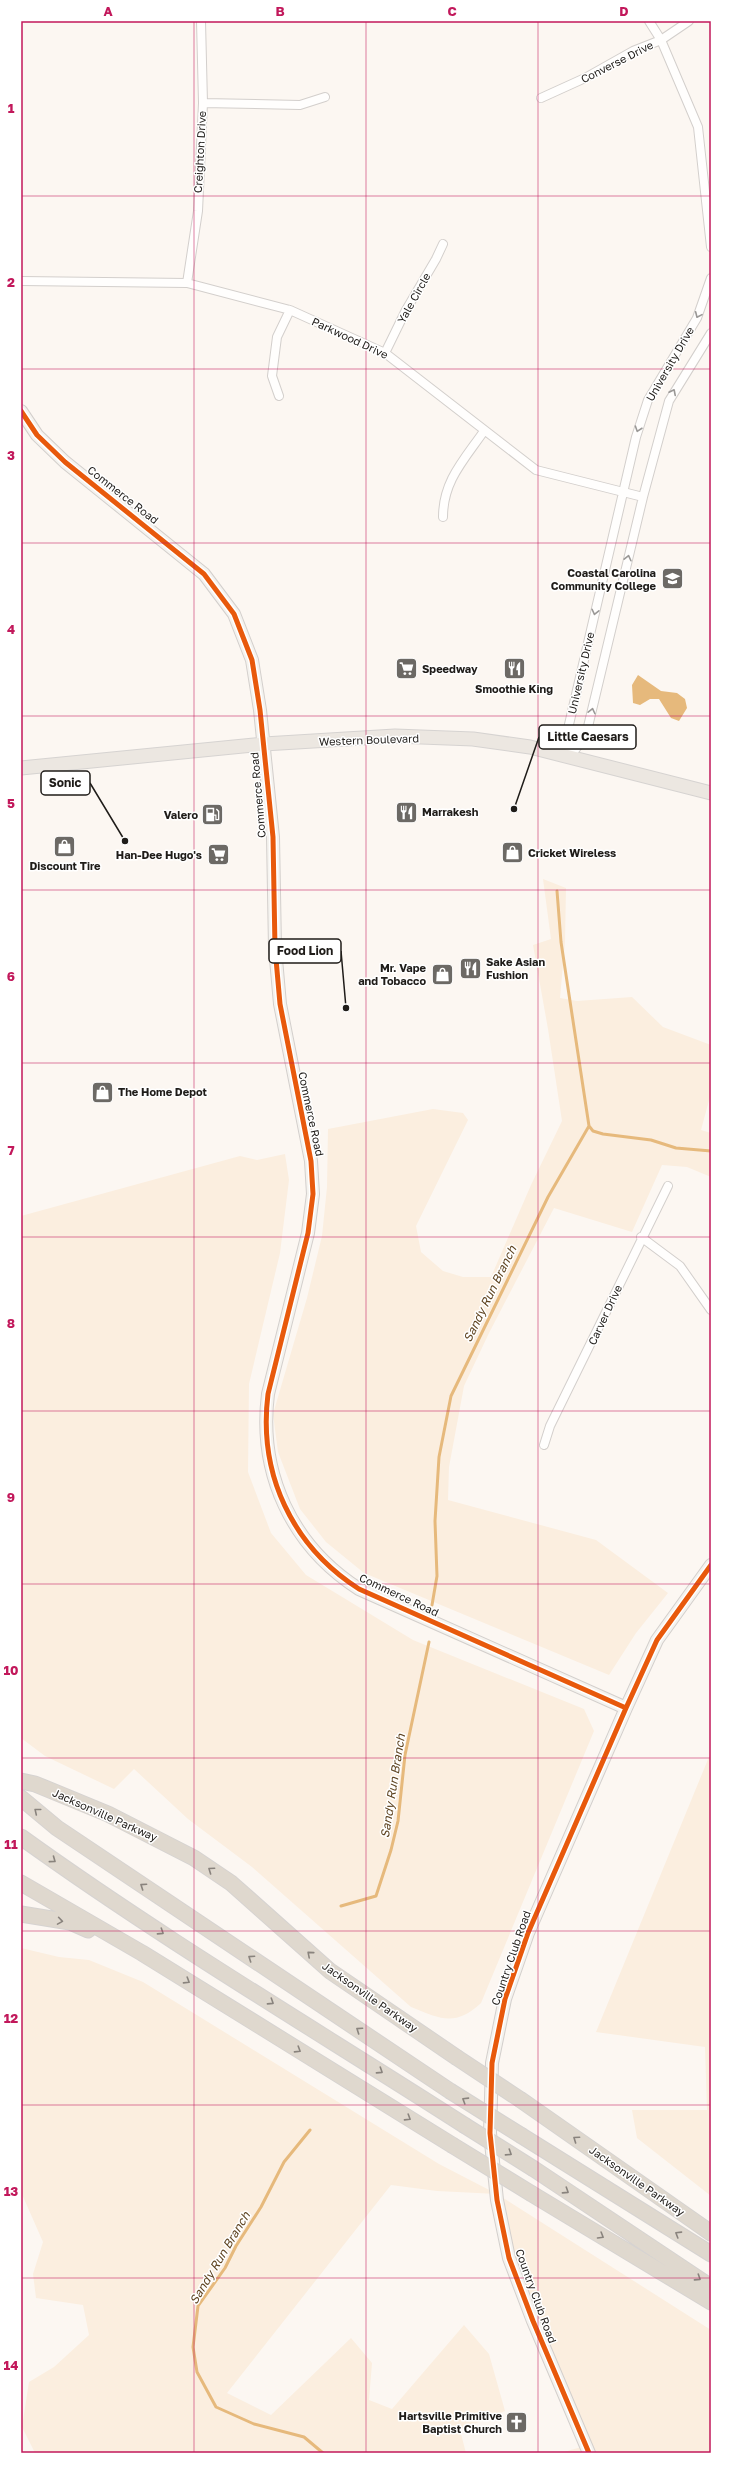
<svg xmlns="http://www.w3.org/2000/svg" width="732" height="2474" font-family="'Golos Text',sans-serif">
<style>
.green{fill:#fbeedf}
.water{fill:#e6b97c}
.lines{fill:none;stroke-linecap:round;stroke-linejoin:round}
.stream{stroke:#e6b97c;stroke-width:3}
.street-casing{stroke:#d3cfcc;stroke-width:10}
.secondary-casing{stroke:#d3cfcc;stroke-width:14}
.primary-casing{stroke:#d6d3d1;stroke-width:15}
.highway-casing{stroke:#d6d3d1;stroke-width:17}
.street{stroke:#fffefd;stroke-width:8}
.secondary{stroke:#f5f3ef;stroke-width:12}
.primary{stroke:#ece7e1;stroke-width:13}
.highway{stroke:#dfd8ce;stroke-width:15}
.highway-bridge-casing{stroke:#d6d3d1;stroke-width:17;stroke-linecap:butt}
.highway-bridge{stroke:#dfd8ce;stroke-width:15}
.cycleway-casing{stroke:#fff;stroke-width:8}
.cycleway{stroke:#e8590c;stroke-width:5}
.oneway{stroke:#9a9896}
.oneway2{stroke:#89837d}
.grid{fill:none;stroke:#c2185b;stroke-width:1;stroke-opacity:0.55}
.labels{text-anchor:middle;stroke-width:3;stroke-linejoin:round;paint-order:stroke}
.street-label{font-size:11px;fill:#1f1c19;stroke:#fff}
.poi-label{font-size:11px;font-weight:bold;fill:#1f1c19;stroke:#fff;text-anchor:end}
.water-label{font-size:12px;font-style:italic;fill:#5f4421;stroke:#fff}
.leader{fill:none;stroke:#1f1c19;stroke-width:1.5}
.callout-dot{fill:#1f1c19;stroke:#fff;stroke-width:1.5}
.callout{fill:#fff;stroke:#1f1c19;stroke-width:1.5}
.callout-label{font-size:12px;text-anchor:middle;font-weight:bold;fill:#1f1c19}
.neatline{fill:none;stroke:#c2185b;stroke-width:1.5}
.grid-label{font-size:13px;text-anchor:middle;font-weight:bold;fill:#c2185b}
</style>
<rect width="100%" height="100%" fill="#fcf7f2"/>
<path class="green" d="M543,879l23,9 -1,54 -5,56 17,3 55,-4 31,30 48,18v48l-10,37 10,3v44l-24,-10 -25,-2 -30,67 -78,-24 -65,125 -25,53 -15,81 -1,33 148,40 72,53 -32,40 -27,42 -245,-102 -38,-31 -26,-33 -22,-57 -5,-38 34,-116 15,-62 5,-49 1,-58 105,-20 30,4 5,7 -52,106 5,26 22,19 20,6h28l40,-92 31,-64 -14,-92 -15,-84 18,-6z
M285,1154l4,26 -9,73 -31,131 -1,88 23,61 35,42 107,65 171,69 10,22 -113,272c-26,24 -40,16 -70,4l-159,-140 -64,-48 -54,-50 -20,20 -69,-33 -24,-18v-522l219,-60 17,4z
M711,1752v444l-74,-58 -5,-28h75l-2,-63 -109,-15z
M21,1948l38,9 30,3 54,22 296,182 58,30 214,136v123h-151l25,-7 -52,-125 -36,-127 -60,-3 -46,-6 -164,208 44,22 80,-77 21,25 -3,37 23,9 72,-84 25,29 16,57 -45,19 6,23h-431l-13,-26 7,-45 25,-15 35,-32 -6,-30 -47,-7 -3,-24 10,-32 -22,-50z"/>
<path class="water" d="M638,675l23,16 16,2 8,6 2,9 -8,13 -8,-3 -12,-19h-9l-10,6 -7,-2 -1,-18z"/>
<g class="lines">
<path class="stream" d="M557,891l4,51 28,184 4,5 10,3 48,6 25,8 35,3
M432,1605l5,-29 -2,-55 4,-64 12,-61 97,-199 41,-71
M341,1906l35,-10 15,-46 7,-29 7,-66 24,-113
M310,2130l-26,32 -23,45 -25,39 -11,22 -27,38 -5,41 4,25 19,35 38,17 50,13 19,16"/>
<defs>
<path id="street" d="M649,21l12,19 37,87 13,120
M541,98l44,-20 48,-27 28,-11 28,-19
M203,103l97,2 25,-8
M21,281l166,2 103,27 95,43 151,117 107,27
M187,283l11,-72 5,-108 -2,-82
M385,353l21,-43 30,-51 7,-15
M279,396l-7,-20 5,-39 13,-27
M443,517c0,-36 21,-57 41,-86
M569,758l-2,-25 69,-296 12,-37 49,-82 14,-40
M569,758l17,-23 57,-238 26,-96 42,-68
M641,1237l39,29 31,44
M544,1445l6,-19 118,-240"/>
<path id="secondary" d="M21,411l16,24 28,27 139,112 30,40 18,46 8,50 13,127 2,111 5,56 31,157 2,33 -5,39 -40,161c-10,80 24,152 91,195l267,119
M589,2453l-56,-132 -24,-63 -12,-58 -7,-67 2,-70 13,-64 23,-66 98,-225 31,-68 54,-75"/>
<path id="primary" d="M21,768l243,-24 131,-8 78,3 57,8 181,46"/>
<path id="highway" d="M21,1781l14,3 73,30 86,44 37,25 99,88 126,86
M21,1798l36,30 393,263
M21,1837c143,103 295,193 443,288
M21,1883l121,70 310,192
M21,1914l49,8 18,8
M521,2100l190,133
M522,2136l189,118
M534,2169l177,118
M532,2194l179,108"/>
</defs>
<use href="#street" class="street-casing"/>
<use href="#secondary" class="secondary-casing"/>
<use href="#primary" class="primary-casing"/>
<use href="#highway" class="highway-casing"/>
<use href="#street" class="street"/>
<use href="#secondary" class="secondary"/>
<use href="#primary" class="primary"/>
<use href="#highway" class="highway"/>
<defs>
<path id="highway-bridge" d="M456,2057l65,43
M450,2091l72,45
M464,2125l70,44
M452,2145l80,49"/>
</defs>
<use href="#highway-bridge" class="highway-bridge-casing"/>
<use href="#highway-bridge" class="highway-bridge"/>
<defs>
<path id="cycleway" d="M21,411l16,24 28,27 139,112 30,40 18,46 8,50 13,127 2,111 5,56 31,157 2,33 -5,39 -40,161c-10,80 24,152 91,195l267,119
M589,2453l-56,-132 -24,-63 -12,-58 -7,-67 2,-70 13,-64 23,-66 98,-225 31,-68 54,-75"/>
</defs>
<use href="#cycleway" class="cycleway-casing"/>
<use href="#cycleway" class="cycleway"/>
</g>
<defs><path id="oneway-chevron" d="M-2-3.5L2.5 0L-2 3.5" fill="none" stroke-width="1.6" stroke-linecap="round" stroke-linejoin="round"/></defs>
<g class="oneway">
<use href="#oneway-chevron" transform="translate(698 315) rotate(114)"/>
<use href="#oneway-chevron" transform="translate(673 392) rotate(-63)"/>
<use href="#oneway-chevron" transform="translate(638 429) rotate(109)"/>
<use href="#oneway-chevron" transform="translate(628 558) rotate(-77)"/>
<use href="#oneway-chevron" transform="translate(595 612) rotate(103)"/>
<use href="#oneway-chevron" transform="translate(592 711) rotate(-77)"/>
</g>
<g class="oneway2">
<use href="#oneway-chevron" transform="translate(37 1811) rotate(-141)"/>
<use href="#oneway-chevron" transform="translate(53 1860) rotate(36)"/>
<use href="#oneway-chevron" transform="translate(211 1870) rotate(-145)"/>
<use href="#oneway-chevron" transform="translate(143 1886) rotate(-146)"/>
<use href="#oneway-chevron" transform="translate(60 1921) rotate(9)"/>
<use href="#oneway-chevron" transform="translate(161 1932) rotate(33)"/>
<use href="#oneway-chevron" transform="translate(310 1954) rotate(-139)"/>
<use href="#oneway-chevron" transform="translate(251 1958) rotate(-146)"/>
<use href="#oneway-chevron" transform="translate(187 1981) rotate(32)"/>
<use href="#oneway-chevron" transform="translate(271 2002) rotate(33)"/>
<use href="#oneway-chevron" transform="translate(359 2030) rotate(-146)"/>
<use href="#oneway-chevron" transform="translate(298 2050) rotate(32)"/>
<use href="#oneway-chevron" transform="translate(380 2071) rotate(33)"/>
<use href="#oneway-chevron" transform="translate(465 2100) rotate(-148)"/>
<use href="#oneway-chevron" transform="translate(408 2118) rotate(32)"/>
<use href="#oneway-chevron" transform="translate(576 2139) rotate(-145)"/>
<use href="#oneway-chevron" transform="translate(509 2153) rotate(33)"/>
<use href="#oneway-chevron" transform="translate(566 2191) rotate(33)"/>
<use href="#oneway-chevron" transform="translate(678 2234) rotate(-148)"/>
<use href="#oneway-chevron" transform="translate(601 2236) rotate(31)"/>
<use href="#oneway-chevron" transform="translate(698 2278) rotate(33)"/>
</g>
<path class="grid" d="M194,21v2432M366,21v2432M538,21v2432M21,196h690M21,369h690M21,543h690M21,716h690M21,890h690M21,1063h690M21,1237h690M21,1411h690M21,1584h690M21,1758h690M21,1931h690M21,2105h690M21,2278h690"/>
<defs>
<symbol id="university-square" viewBox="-11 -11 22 22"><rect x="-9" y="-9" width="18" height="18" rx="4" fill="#6c6965" stroke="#fff"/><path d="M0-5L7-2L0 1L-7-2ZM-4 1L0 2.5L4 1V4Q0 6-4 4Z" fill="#fff"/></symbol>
<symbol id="supermarket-square" viewBox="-11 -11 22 22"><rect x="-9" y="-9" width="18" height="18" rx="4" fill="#6c6965" stroke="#fff"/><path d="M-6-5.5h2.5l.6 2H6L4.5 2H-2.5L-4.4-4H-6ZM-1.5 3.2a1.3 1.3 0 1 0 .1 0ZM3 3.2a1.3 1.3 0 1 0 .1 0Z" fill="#fff"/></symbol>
<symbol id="restaurant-square" viewBox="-11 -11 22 22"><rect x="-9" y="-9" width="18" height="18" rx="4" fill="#6c6965" stroke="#fff"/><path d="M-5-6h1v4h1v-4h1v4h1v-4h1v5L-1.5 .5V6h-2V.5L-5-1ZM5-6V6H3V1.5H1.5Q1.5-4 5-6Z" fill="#fff"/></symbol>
<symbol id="fuel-square" viewBox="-11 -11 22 22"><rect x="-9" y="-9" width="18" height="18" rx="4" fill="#6c6965" stroke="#fff"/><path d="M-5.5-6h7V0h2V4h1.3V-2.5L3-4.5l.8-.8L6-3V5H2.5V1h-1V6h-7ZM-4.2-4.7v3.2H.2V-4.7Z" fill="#fff"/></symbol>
<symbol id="shop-square" viewBox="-11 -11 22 22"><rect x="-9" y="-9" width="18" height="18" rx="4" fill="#6c6965" stroke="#fff"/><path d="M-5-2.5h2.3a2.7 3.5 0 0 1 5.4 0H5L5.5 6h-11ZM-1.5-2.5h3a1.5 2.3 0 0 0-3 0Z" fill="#fff"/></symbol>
<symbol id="church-square" viewBox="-11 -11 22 22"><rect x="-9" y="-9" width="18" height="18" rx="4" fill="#6c6965" stroke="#fff"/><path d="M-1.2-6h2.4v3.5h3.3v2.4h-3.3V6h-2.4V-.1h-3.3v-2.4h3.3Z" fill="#fff"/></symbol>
</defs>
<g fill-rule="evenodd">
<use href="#university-square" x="660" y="566" width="25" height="25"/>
<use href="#supermarket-square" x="394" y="656" width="25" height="25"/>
<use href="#restaurant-square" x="502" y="656" width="25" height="25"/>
<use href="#restaurant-square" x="394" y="800" width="25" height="25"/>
<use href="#fuel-square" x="200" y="802" width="25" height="25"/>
<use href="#shop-square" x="52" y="834" width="25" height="25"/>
<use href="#shop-square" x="500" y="840" width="25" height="25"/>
<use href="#supermarket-square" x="206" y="842" width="25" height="25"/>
<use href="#restaurant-square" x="458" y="956" width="25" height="25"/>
<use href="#shop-square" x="430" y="962" width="25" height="25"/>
<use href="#shop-square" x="90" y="1080" width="25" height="25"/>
<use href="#church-square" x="504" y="2410" width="25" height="25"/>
</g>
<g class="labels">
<g class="street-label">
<text transform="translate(617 62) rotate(-27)" y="4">Converse Drive</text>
<text transform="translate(200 152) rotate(-87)" y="4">Creighton Drive</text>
<text transform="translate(414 298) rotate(-61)" y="4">Yale Circle</text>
<text transform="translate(350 338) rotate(25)" y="4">Parkwood Drive</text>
<text transform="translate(670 364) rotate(-60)" y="4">University Drive</text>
<text transform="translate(123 495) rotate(38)" y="4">Commerce Road</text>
<text transform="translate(581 673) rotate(-77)" y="4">University Drive</text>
<text transform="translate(369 740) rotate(-2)" y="4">Western Boulevard</text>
<text transform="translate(258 795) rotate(-95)" y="4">Commerce Road</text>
<text transform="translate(311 1114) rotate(78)" y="4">Commerce Road</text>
<text transform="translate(605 1315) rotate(-65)" y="4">Carver Drive</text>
<text transform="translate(399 1595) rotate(25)" y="4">Commerce Road</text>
<text transform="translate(105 1815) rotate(24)" y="4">Jacksonville Parkway</text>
<text transform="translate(511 1958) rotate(-71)" y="4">Country Club Road</text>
<text transform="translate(370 1997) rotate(35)" y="4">Jacksonville Parkway</text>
<text transform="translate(637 2181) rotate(35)" y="4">Jacksonville Parkway</text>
<text transform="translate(536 2296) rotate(70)" y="4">Country Club Road</text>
</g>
<g class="poi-label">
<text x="656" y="577">Coastal Carolina<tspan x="656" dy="13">Community College</tspan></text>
<text x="422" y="673" text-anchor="start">Speedway</text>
<text x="514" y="693" text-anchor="middle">Smoothie King</text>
<text x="422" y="816" text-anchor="start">Marrakesh</text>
<text x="198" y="819">Valero</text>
<text x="528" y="857" text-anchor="start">Cricket Wireless</text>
<text x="202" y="859">Han-Dee Hugo's</text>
<text x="65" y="870" text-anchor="middle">Discount Tire</text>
<text x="486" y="966" text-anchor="start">Sake Asian<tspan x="486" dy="13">Fushion</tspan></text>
<text x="426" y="972">Mr. Vape<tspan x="426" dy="13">and Tobacco</tspan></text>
<text x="118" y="1096" text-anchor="start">The Home Depot</text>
<text x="502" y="2420">Hartsville Primitive<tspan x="502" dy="13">Baptist Church</tspan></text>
</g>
<g class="water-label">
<text transform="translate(490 1294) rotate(-64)" y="4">Sandy Run Branch</text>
<text transform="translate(393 1786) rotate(-81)" y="4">Sandy Run Branch</text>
<text transform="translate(220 2258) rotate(-59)" y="4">Sandy Run Branch</text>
</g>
</g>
<path class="leader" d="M514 809L539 737M125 841L90 783M346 1008L341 951"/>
<g class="callout-dot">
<circle cx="514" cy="809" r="4"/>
<circle cx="125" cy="841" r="4"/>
<circle cx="346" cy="1008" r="4"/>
</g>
<g class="callout">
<rect x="539" y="725" width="97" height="24" rx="4"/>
<rect x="41" y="771" width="49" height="24" rx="4"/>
<rect x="269" y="939" width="72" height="24" rx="4"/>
</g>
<g class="callout-label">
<text x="588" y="741">Little Caesars</text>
<text x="65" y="787">Sonic</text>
<text x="305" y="955">Food Lion</text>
</g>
<rect width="732" height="2474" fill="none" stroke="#ffffff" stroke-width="44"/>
<rect x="22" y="22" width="688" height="2430" class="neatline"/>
<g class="grid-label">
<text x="108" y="16">A</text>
<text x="280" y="16">B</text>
<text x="452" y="16">C</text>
<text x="624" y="16">D</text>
<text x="11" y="113">1</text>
<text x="11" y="287">2</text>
<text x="11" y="460">3</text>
<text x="11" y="634">4</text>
<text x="11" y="808">5</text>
<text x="11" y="981">6</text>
<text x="11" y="1155">7</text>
<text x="11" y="1328">8</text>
<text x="11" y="1502">9</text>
<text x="11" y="1675">10</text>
<text x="11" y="1849">11</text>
<text x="11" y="2023">12</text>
<text x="11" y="2196">13</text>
<text x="11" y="2370">14</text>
</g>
</svg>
